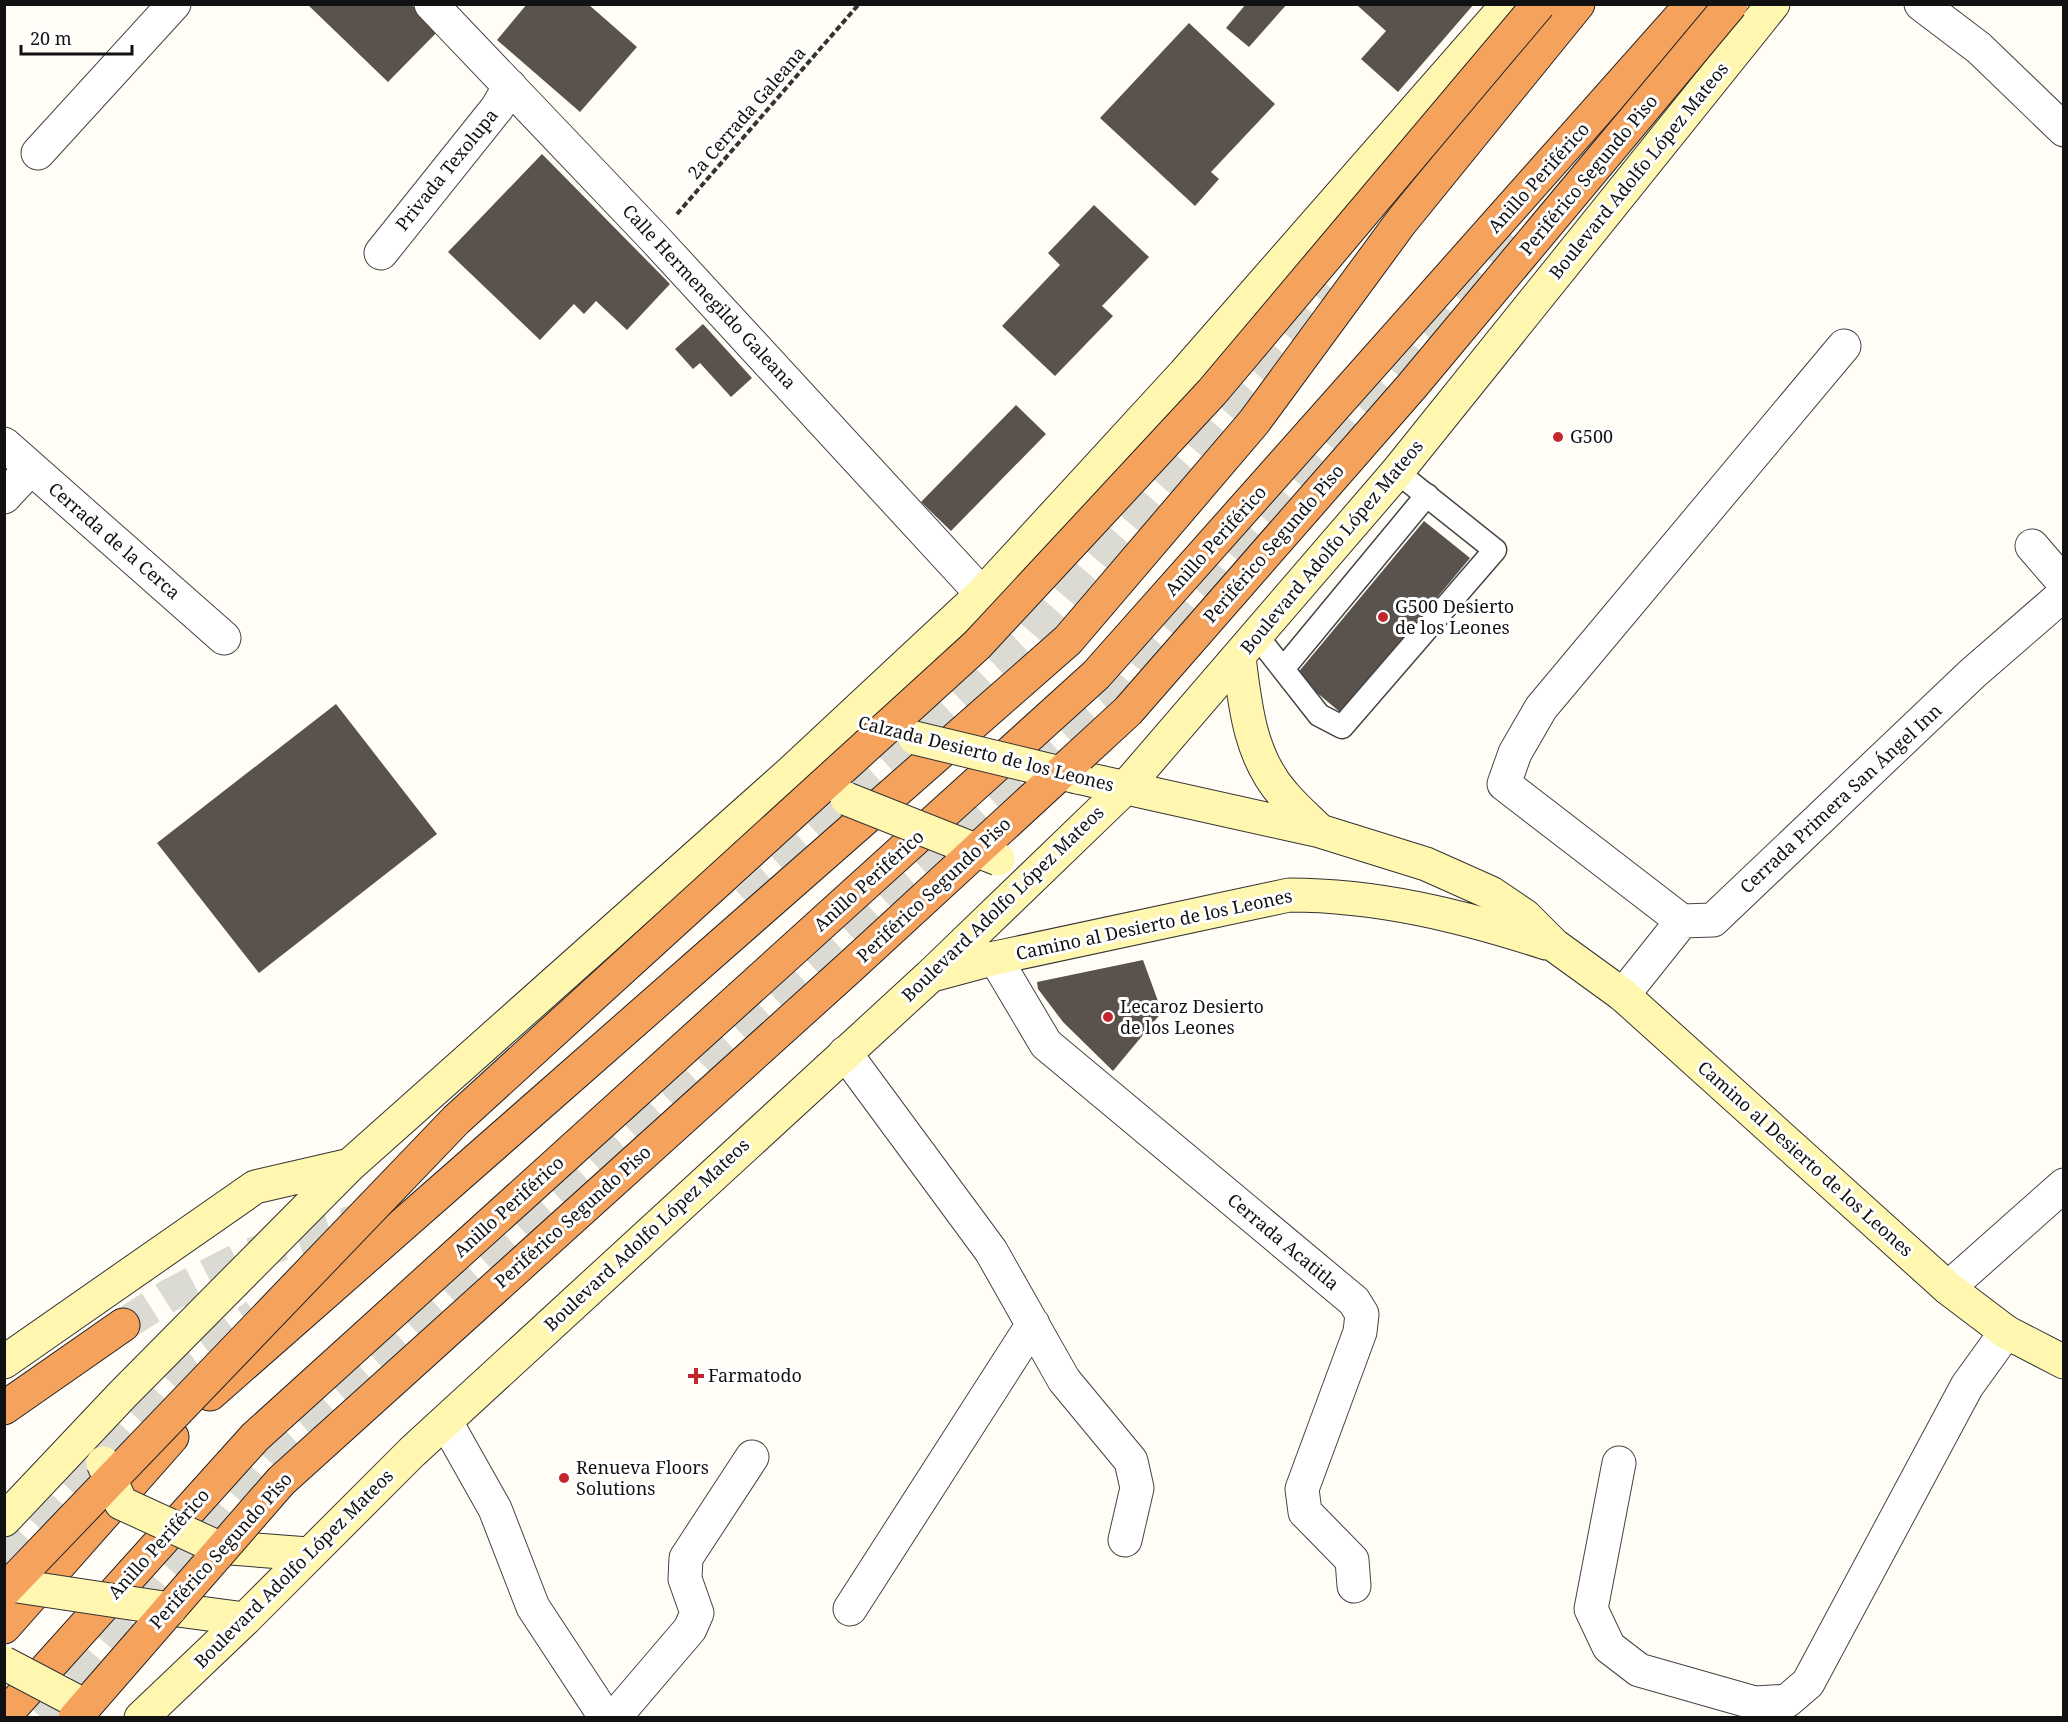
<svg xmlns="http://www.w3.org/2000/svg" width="2068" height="1722" font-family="'Noto Serif',serif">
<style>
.building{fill:#5a524d}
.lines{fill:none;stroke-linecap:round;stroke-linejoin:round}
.highway-tunnel{stroke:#dbdad3;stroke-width:33;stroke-dasharray:33 16;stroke-linecap:butt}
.lane-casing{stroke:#444;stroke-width:25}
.street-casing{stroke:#444;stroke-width:35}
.secondary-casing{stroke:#333;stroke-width:35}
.highway-casing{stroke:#222;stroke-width:35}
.path{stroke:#333;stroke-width:4;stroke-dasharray:6 3;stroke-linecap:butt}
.lane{stroke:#fff;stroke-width:22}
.street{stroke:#fff;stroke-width:33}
.secondary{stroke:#fff6b0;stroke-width:33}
.highway{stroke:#f5a25d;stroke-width:33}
.secondary-bridge-casing{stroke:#333;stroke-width:35;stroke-linecap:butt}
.highway-bridge-casing{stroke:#222;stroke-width:35;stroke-linecap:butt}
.secondary-bridge{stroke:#fff6b0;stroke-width:33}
.highway-bridge{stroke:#f5a25d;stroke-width:33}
.poi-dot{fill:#c4262e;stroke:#fff;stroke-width:2}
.labels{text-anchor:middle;stroke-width:6;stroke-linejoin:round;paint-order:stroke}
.street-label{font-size:18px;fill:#111;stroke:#fff}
.poi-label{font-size:18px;fill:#111;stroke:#fff;text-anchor:start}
</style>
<rect width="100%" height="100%" fill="#fffdf5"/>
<path class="building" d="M307,4h104l27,27 -50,51z
M527,4h61l49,43 -57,65 -83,-72z
M1246,4h41l-38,43 -23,-19z
M1360,4h114l-76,88 -37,-33 25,-28 -28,-25z
M1189,23l86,81 -64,68 8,7 -24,27 -95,-88z
M542,154l128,130 -43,46 -31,-29 -12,13 -10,-10 -34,36 -92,-88z
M1094,205l55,52 -47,49 11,10 -58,60 -53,-50 58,-61 -12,-12z
M703,324l49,54 -21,19 -31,-34 -7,6 -18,-20z
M1016,405l30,29 -95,97 -30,-29z
M1424,521l46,37 -129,155 -45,-38z
M336,704l101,130 -178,139 -102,-130z
M1143,960l19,52 -49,59 -50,-49 -25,-33 -1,-7z"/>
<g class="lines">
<path class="highway-tunnel" d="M747,902l279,-259 204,-237 105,-114
M123,1325l47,-30 75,-39 160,-51
M4,1562l173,-188 79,-59
M42,1718l231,-265 171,-153 456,-421 215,-191 399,-460"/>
<defs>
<path id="lane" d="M1257,636l62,79 23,12 153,-177 -98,-78
M1283,669l144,-174"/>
<path id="street" d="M431,4l224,235 327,355
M1921,4l58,44 85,82
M38,153l136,-149
M381,253l116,-145 13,-22
M4,444l220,194
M4,497l27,-29
M2032,546l32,37
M1682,921l-178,-137 11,-31 26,-45 303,-362
M995,958l51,86 308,257 8,13 -2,18 -58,157 3,23 47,48 2,26
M1623,995l59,-74 31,-1 260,-247 91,-79
M845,1053l146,198 73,129 67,81 6,27 -12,52
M1948,1288l116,-103
M446,1422l49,87 38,98 73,111
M1619,1463l-28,146 18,38 30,23 116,33 32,-2 21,-18 159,-297 39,-54
M850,1609l183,-285
M614,1718l76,-89 7,-16 -12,-34 1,-21 66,-101"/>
<path id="secondary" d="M1239,657c6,49 11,100 45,138 11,13 24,24 36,36
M1077,777l243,54 106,33 65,29 34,23 29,29 69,50 325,293 58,44 58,30
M932,975l63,-17 294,-63c89,0 173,21 257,48
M4,1362l251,-175 95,-22
M4,1520l119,-126 227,-229 439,-391 193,-180 202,-220 324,-370
M217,1547l91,7
M170,1609l75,10
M141,1718l104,-99 167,-167 518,-476 195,-188 272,-316 376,-468"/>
<path id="highway" d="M210,1394l858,-754 186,-218 147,-200 177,-218
M4,1408l119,-83
M4,1627l168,-190
M4,1716l251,-279 841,-762 596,-671"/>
</defs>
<use href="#lane" class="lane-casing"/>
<use href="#street" class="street-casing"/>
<use href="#secondary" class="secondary-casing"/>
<use href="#highway" class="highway-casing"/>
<path class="path" d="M677,214l182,-210"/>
<use href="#lane" class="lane"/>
<use href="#street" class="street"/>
<use href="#secondary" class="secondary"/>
<use href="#highway" class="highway"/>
<defs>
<path id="secondary-bridge" d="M915,738l162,39
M847,799l151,60
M103,1463l18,40 96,44
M4,1584l166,25
M4,1663l72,38"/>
<path id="highway-bridge" d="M4,1591l452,-471 521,-475 235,-253 327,-388
M75,1718l206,-237 569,-514 278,-256 284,-325 319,-382"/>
</defs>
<use href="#secondary-bridge" class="secondary-bridge-casing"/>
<use href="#highway-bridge" class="highway-bridge-casing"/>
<use href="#secondary-bridge" class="secondary-bridge"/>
<use href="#highway-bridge" class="highway-bridge"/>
</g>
<g class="poi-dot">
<circle cx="1558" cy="437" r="6"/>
<circle cx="1383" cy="617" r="6"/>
<circle cx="1108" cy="1017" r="6"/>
<path d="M693 1367h6v6h6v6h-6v6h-6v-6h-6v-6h6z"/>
<circle cx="564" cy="1478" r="6"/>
</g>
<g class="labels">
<g class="street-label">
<text transform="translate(747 113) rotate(-49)" y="6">2a Cerrada Galeana</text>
<text transform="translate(447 170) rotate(-51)" y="6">Privada Texolupa</text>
<text transform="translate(1639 171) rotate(-51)" y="6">Boulevard Adolfo López Mateos</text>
<text transform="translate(1589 175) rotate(-50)" y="6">Periférico Segundo Piso</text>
<text transform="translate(1539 178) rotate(-48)" y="6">Anillo Periférico</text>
<text transform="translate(709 297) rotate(47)" y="6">Calle Hermenegildo Galeana</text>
<text transform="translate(114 541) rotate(41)" y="6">Cerrada de la Cerca</text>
<text transform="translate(1216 541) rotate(-48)" y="6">Anillo Periférico</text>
<text transform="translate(1274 544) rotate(-49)" y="6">Periférico Segundo Piso</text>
<text transform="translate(1332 547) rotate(-50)" y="6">Boulevard Adolfo López Mateos</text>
<text transform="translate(986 754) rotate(14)" y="6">Calzada Desierto de los Leones</text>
<text transform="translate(1841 799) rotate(-43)" y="6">Cerrada Primera San Ángel Inn</text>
<text transform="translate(869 881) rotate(-42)" y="6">Anillo Periférico</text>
<text transform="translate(934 890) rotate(-43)" y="6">Periférico Segundo Piso</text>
<text transform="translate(1003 904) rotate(-44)" y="6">Boulevard Adolfo López Mateos</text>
<text transform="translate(1154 925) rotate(-12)" y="6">Camino al Desierto de los Leones</text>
<text transform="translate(1805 1159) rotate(42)" y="6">Camino al Desierto de los Leones</text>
<text transform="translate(509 1207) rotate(-42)" y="6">Anillo Periférico</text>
<text transform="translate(573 1217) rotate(-42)" y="6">Periférico Segundo Piso</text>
<text transform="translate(647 1235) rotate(-43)" y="6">Boulevard Adolfo López Mateos</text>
<text transform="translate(1283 1242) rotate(40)" y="6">Cerrada Acatitla</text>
<text transform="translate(159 1544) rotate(-48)" y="6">Anillo Periférico</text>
<text transform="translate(221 1551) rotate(-48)" y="6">Periférico Segundo Piso</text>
<text transform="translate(294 1569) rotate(-45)" y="6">Boulevard Adolfo López Mateos</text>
</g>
<g class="poi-label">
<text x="1570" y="443">G500</text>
<text x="1395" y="613">G500 Desierto<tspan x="1395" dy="21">de los Leones</tspan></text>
<text x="1120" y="1013">Lecaroz Desierto<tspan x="1120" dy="21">de los Leones</tspan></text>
<text x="708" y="1382">Farmatodo</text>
<text x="576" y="1474">Renueva Floors<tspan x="576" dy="21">Solutions</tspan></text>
</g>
</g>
<rect width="2068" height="1722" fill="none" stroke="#111111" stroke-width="12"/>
<path d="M21 45v9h111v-9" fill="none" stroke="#111111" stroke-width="3"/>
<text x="30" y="45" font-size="18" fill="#111111" stroke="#ffffff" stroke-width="4.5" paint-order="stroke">20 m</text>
</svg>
